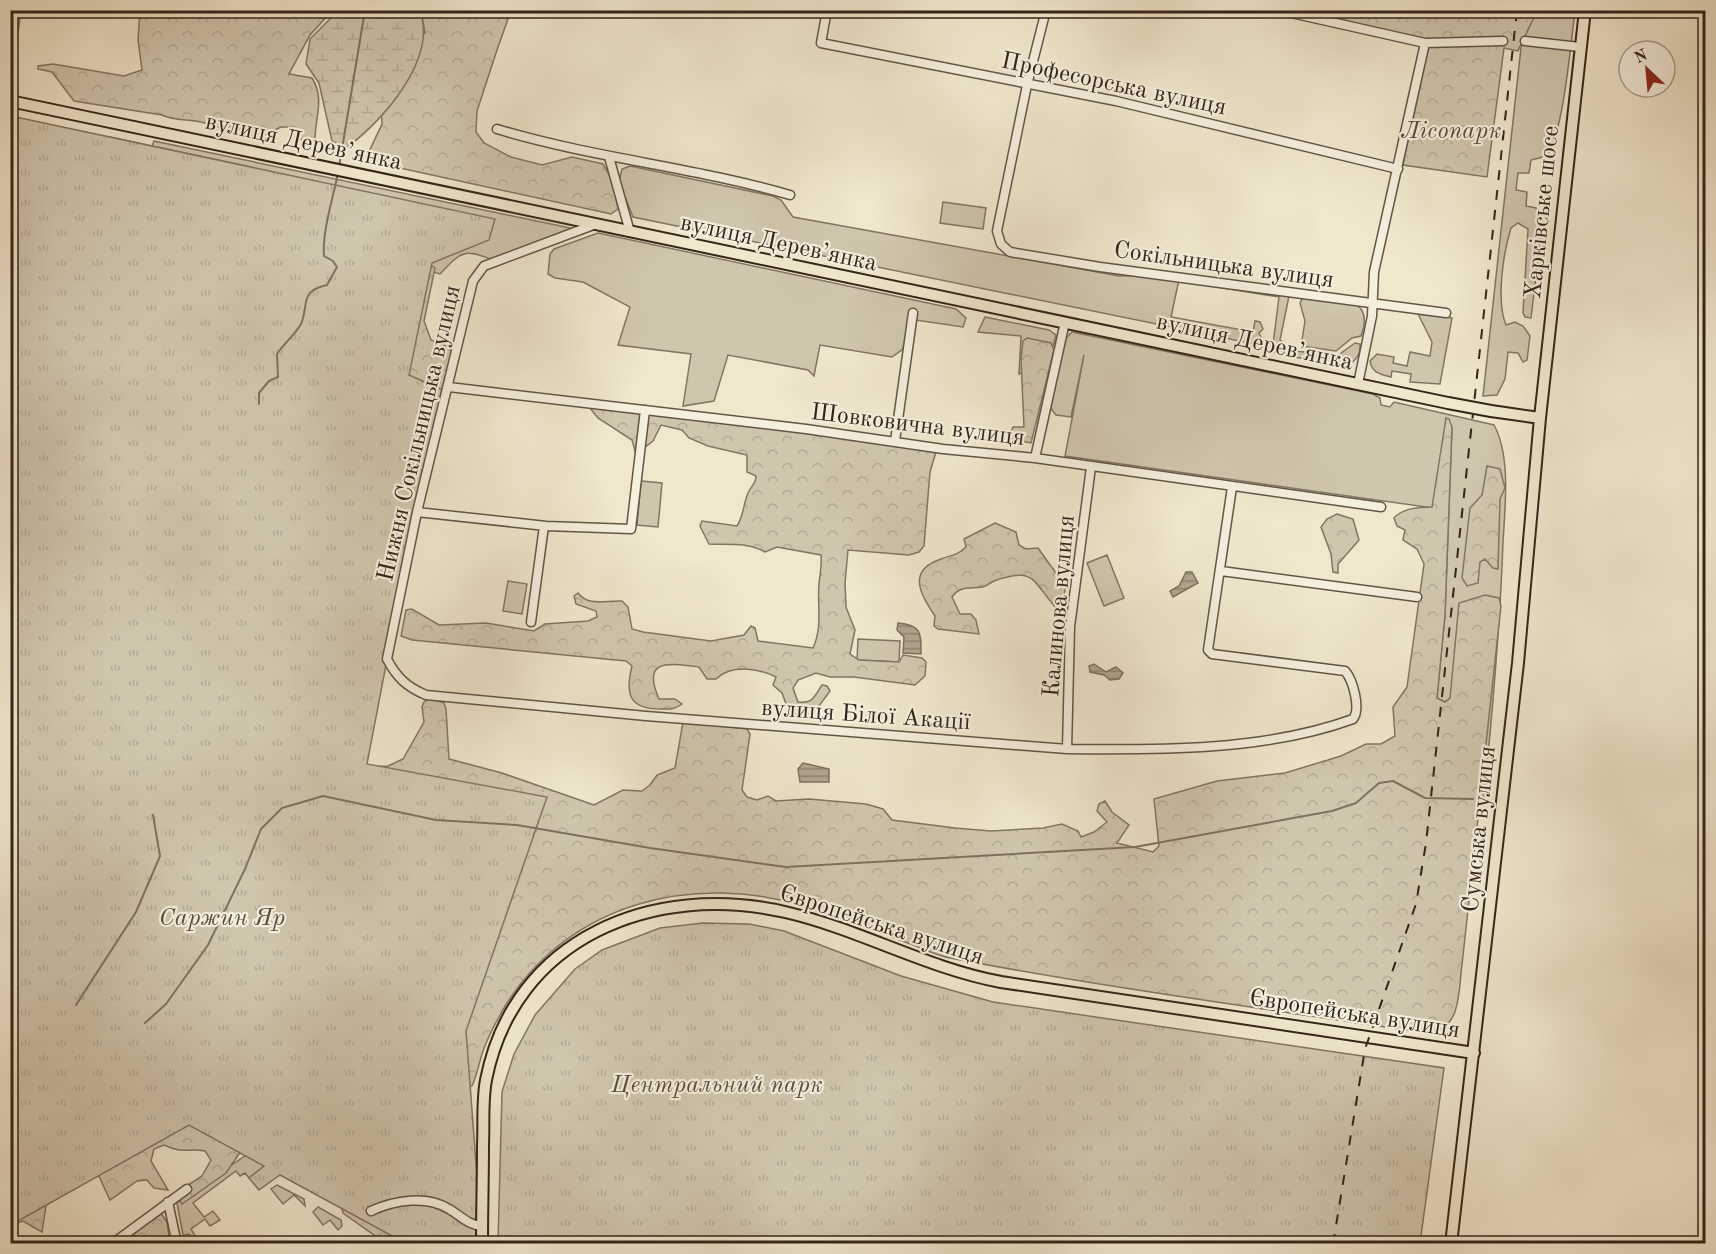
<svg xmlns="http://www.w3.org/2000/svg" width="1716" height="1254" font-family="'Old Standard TT',serif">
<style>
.green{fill:#d0c6ae;stroke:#827564;stroke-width:1.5}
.forest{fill:url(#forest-crowns);stroke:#827564;stroke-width:1.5}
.wetland{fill:url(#wetland-marsh);stroke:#827564;stroke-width:1.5}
.park{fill:url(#park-tufts);stroke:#827564;stroke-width:1.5}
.water{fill:url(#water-rules);stroke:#7e7160;stroke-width:1.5}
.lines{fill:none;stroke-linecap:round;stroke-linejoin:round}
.stream{stroke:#7e7160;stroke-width:2}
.minor-casing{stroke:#625546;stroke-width:11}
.major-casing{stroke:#332419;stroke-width:14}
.minor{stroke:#f5efde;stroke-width:8}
.major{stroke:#f0e7cd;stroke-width:10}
.rail{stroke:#332419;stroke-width:2;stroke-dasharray:10 10;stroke-linecap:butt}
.major-bridge-casing{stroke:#332419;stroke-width:14;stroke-linecap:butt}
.major-bridge{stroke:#f0e7cd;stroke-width:10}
.labels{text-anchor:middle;stroke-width:4.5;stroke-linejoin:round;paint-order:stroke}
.street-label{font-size:24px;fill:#332419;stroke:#f5efde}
.park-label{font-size:24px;font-style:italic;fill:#5a4c3e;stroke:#f5efde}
</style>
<defs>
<pattern id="forest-crowns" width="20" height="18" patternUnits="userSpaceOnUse" patternTransform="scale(1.5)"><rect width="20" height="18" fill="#d0c6ae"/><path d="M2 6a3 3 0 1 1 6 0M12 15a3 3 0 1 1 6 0" fill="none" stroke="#b3aa95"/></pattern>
<pattern id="wetland-marsh" width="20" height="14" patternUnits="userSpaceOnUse" patternTransform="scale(1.5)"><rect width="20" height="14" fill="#d0c6ae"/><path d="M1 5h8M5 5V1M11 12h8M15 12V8" fill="none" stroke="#b3aa95"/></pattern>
<pattern id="park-tufts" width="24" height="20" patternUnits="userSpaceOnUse" patternTransform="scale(1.5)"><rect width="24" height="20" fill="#d0c6ae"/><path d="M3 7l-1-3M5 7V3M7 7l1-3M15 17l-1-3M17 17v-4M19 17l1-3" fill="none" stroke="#b3aa95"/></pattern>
<pattern id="water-rules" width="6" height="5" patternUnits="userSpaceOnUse" patternTransform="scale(1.5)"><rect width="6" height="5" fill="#b0a590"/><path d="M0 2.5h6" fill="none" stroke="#908675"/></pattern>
</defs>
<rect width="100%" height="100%" fill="#f0e7cd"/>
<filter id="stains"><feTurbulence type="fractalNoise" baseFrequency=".00333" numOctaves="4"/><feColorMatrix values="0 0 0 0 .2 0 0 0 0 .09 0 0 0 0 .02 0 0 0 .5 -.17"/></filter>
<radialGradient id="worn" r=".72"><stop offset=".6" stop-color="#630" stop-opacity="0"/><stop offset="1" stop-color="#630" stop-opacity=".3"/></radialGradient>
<path class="green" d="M1525,11h50c-4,30 -12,124 -28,145l-16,4 -2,13h-11l-2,17 11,2 -1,14 10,2 7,11 -12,99 -6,-1 -2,-4 5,-84 -10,-6 -7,5c-8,26 -15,73 -5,97l9,-3 8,4 7,10 -3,24 -4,2 -5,-9 -10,-1 -3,27 -8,16 -14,1z
M154,141l421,88 -83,31c-28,-13 -32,-7 -52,14l-48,-14 -240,-114z
M630,166l143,30 8,4 12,17 326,59 61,-1 -9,42 82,15 2,-11 5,1 3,7 -4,4 4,8 -4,4 -626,-128 -14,-35 3,-13z
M943,202l43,6 -3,21 -43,-6z
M598,233l358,76 10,9 -3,9 -54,-8 -6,30 -11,8 -72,-12 -6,31 -6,-6 -80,-15 -14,46 -31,5 8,-52 -73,-9 12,-38 -47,-25 -28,-4 -7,-4 2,-20 4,-5z
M1211,283l78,13 -9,44 16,11 41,5 18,-13 5,1c1,14 -7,20 -19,23l-69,-15 7,-55 -69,-11z
M1303,297c30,3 74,-4 58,39l-9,2 -16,13 -35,-5 4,-25 -5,-18z
M1418,314l34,4 -12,66 -30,-2 1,-8 -19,-3 -1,6c-11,-3 -19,-4 -21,-16l7,-7 17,3 -1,6 14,3 3,-14 20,4 2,-14z
M985,317l64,13 7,5c-4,22 -17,31 -37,39l2,-38 -43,-4z
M1072,332l301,62 7,4 1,7 9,2 4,-5 100,23c17,31 11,82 9,117 -3,88 -11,176 -20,264l-33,-107 -5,3 -8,-4 8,-83 7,-188 -19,81 -368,-52 19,-101 -13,62 -15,-2 -7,-9 16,-67z
M641,481l21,2 -4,44 -21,-2z
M1107,555l17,43 -20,8 -17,-43z
M508,581l19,3 -5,30 -19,-3z
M858,639l42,2 -1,21 -42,-2z
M249,1153l20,10 -20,15 -4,-5 -5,3 -4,-5 -43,32 11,14 9,-6 7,9 -10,6 -5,-7 -14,10 5,8 -4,3 -3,-6 -6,1 -6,-32z
M277,1185l27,14 1,7 -11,-11 -11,9 -12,-15z
M318,1207l23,13 1,6 -4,4 -8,-10 -7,5 -10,-13z"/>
<path class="forest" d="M11,10l10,1 -5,36 -5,11z
M328,11l1,3 -19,21 -21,39 23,4c13,21 3,39 3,62l-13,1 -10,-14h-11l-25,12 -13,-10c-20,1 -20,-1 -38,-6 -15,-5 -28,-1 -43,-8l-88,-14 -22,-29 -14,-3v-3l15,-2 71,12 18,-6 -4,-30 2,-29z
M421,11h95l-8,8 -11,31 -20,61 -1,21 8,11 27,14 31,8 30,-8 31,7 10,18 5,27 -7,5 -234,-51 -11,-5 16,-34 -1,-17 35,-66 9,-8z
M594,11h73l-65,6z
M1284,11h253l-19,40 -14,-3 -17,129 -84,-12 22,-122z
M110,137l191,41 134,90 -11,53 7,19 18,7 3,8 -43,173 -43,239 22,-1 15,-7 21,-37 -2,-15 2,-5 6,-4 14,5 2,6 3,50 53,14 92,32 29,-15 19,1 8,-6 7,-10 18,-7 8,-46 64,7 3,5 -8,56 5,7 10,3 11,-4 8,5 33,-2 57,5 17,5 9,11 63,8 36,3 52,-3 19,-4 16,7 3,6 13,-5 13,-10 -10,-11 2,-7 6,-3 7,11 17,13 -12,18 36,9 6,-6 -5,-47 63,-18 68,-8 56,-17 25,-12h15l14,-8 -2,-29 14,-20 17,-123 -7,-15 -14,-9 2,-10 -8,-4 -3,-8c10,-11 25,-10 38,-11l14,-89 3,1 3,8 -7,188 -8,83 8,4 5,-4 9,-95 26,-8 14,3 2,8 -39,359c-4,29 0,66 -37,68 -158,-24 -317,-45 -475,-75 -15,-3 -30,-11 -45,-16 -33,-13 -67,-26 -101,-36 -111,-33 -232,-4 -297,97 -9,15 -18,31 -24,48 -4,12 -6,24 -11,35l-5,2 -457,-78z
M1027,338l24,5 3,7 -23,93 -17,-3 -5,-4 4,-9h11l-3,-68 2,-18z
M589,407l194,21 153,24 -6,20 -6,74 -5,6 -10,3 -61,-5 -3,33 1,24 9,23 -5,24 9,6 40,2 4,-7 19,3 4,4 -1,14 -10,9 -61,-8h-24l-14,-4 -18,7 -5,8 5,14c15,2 16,-5 24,-17l5,1 3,5 -14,19 -12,7 -15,-5 -7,-19 -9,-8 3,-8c-18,-9 -45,-13 -60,2h-9l-8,-12c-30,-4 -58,-9 -40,32h16l7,5c-8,6 -12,5 -22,5 -31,0 -35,-15 -28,-43l-6,-5 -214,-21 -11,-4 5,-26 6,-1 27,16 47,-2 48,8 11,-7 43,-3 9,-4 -1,-6 -20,-7 -2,-8 4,-3c11,14 27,7 44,8l6,6 4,22 11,3 68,9 33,-6 7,-9 4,2 3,13 55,7c10,-22 4,-42 6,-64 1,-10 3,-18 2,-29l-44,-8 -12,5c-18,-10 -35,-7 -56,-8l-9,-18 2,-5 35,5c7,-11 6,-21 11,-33 3,-7 8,-9 8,-17l-9,-4v-17l-39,-9 -19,-8 -7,-8 -21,-5 -8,16 -17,13 -4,-14 -34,-22z
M1487,466l13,3 5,19 -5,11 -2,70 -5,-1 -8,-9 -5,3 -2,21 -11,3 -5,-8 8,-70 12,-13z
M1337,514l16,5 6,21 -21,24v9l-5,-1 -2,-18 -10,-27 6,-8z
M995,523l21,9 3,13 7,4 12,-1 28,39 -4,14 -6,7c-25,-29 -21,-41 -62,-27 -5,2 -8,6 -12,6 -12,2 -22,-2 -30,10l8,17h11l5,6 3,14 -41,-5 -4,-3 1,-10c-13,-20 -30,-45 6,-57 10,-4 16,-3 25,-12l-2,-8z
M185,1119l56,32 -15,22 -44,31 -6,-11 26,-17 9,-16 -6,-9c-17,-3 -23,3 -41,-6l-10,4 -3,12 17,29 -14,-2 -7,-8 -10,1 -27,19 -14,-30 -49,29 -5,33 -19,-11 -12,4 -1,-37z
M341,1204l80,39h-43v-5l-35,-25z
M160,1212l7,10 3,21h-25l-13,-9z"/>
<path class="wetland" d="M330,11h90c18,48 -38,111 -74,137l-14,-7 -13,-58 -13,-19 4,-25 20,-20z"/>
<path class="park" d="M11,116l484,103 -6,21 -57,23 -23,112 34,15 -20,82 -56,292 180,33 -81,234 16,212h-77l-125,-68 -21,15 -10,-12 15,-12 -75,-41 -178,100z
M703,923l46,1 35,7 117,45 92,26 451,66 -24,175h-922l4,-151 12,-38 21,-39 40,-46 27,-19 58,-22z"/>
<path class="water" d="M1186,572h6l6,11 -25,14 -3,-6 9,-5z
M898,623c24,2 23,10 23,31l-18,-1 1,-16 -7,-7z
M1094,664l12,8 10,-5 7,6 -4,6 -9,1 -6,-5 -14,-3 -1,-6z
M803,763l26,6v13h-29l-2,-13z"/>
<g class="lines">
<path class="stream" d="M339,167l26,-157
M259,404v-11l10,-12 9,-4 -1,-23c6,-9 20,-22 24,-30 8,-19 -2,-33 26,-39l10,-18 -4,-6 -9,-5c-2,-24 9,-58 14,-83
M76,1005l60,-93 24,-56 -7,-41
M145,1023l21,-19 42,-59 37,-76 16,-40 21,-21 41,-12 113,24 81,5 133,23 136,19 349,-20 197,-36 24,-8 23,-20 14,-2 32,17 48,1"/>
<defs>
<path id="minor" d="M827,10l-6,33 295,58 282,68
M1046,10l-19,75 -30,146 4,13 9,8 90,15 346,46
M1278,10l147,33 78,-2
M1525,41l55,6
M497,129c96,29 197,38 293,66
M609,157l21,75
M596,224l-112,42 -11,15 -56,231 -30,147c10,19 20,28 39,36l220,21 421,33c92,1 199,2 286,-30 8,-10 0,-39 -8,-48l-133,-17 -4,-4 24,-163
M1358,384l14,-68 2,-44 51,-229
M449,387l357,42 137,20 92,9 346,49
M895,441l18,-128
M1035,458l30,-136
M417,512l129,14 85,3 14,-119
M1221,571l196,26
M531,622l13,-96
M1067,749l3,-122 21,-160
M168,1202l9,42
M371,1211c24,-11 56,-16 78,-2 12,7 19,16 33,17
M112,1244l75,-55"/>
<path id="major" d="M10,101l1438,302
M1491,411l49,7
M482,1244c0,-34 1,-67 1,-100 1,-21 -1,-43 3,-64 28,-143 168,-198 299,-168 74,17 141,56 216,70l473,71
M1451,1244l67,-581 22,-245 45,-408"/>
</defs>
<use href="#minor" class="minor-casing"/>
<use href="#major" class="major-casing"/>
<use href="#minor" class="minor"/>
<use href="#major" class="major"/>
<path class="rail" d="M1333,1244l32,-195 51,-145 10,-61 91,-833"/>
<defs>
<path id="major-bridge" d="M1448,403l43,8"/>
</defs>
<use href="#major-bridge" class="major-bridge-casing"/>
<use href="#major-bridge" class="major-bridge"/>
</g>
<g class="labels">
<g class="street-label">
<text transform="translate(1114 83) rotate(12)" y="8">Професорська вулиця</text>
<text transform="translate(304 141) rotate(12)" y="8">вулиця Дерев’янка</text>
<text transform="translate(1541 212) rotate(-84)" y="8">Харківське шосе</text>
<text transform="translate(779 242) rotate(12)" y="8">вулиця Дерев’янка</text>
<text transform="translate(1224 264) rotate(8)" y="8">Сокільницька вулиця</text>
<text transform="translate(1255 341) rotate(12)" y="8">вулиця Дерев’янка</text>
<text transform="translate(918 424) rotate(7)" y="8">Шовковична вулиця</text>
<text transform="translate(418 433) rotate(-77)" y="8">Нижня Сокільницька вулиця</text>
<text transform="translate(1058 606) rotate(-85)" y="8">Калинова вулиця</text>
<text transform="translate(866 714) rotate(4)" y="8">вулиця Білої Акації</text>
<text transform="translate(1478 829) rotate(-84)" y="8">Сумська вулиця</text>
<text transform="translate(882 924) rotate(18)" y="8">Європейська вулиця</text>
<text transform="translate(1355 1013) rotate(9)" y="8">Європейська вулиця</text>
</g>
<g class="park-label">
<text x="1451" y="138">Лісопарк</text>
<text x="222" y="925">Саржин Яр</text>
<text x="717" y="1092">Центральний парк</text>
</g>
</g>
<rect width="1716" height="1254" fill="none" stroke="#f0e7cd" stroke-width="36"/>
<rect x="12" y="12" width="1692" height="1230" fill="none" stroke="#332419" stroke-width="3"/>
<rect x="18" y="18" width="1680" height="1218" fill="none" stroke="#332419" stroke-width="1.5"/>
<g transform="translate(1647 69) rotate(334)"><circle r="28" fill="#f5efde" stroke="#a79e8f" stroke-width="1.5"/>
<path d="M0-4.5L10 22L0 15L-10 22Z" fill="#8f2418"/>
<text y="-9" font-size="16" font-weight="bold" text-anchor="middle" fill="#332419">N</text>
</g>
<rect width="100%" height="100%" filter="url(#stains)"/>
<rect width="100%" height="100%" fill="url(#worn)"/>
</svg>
